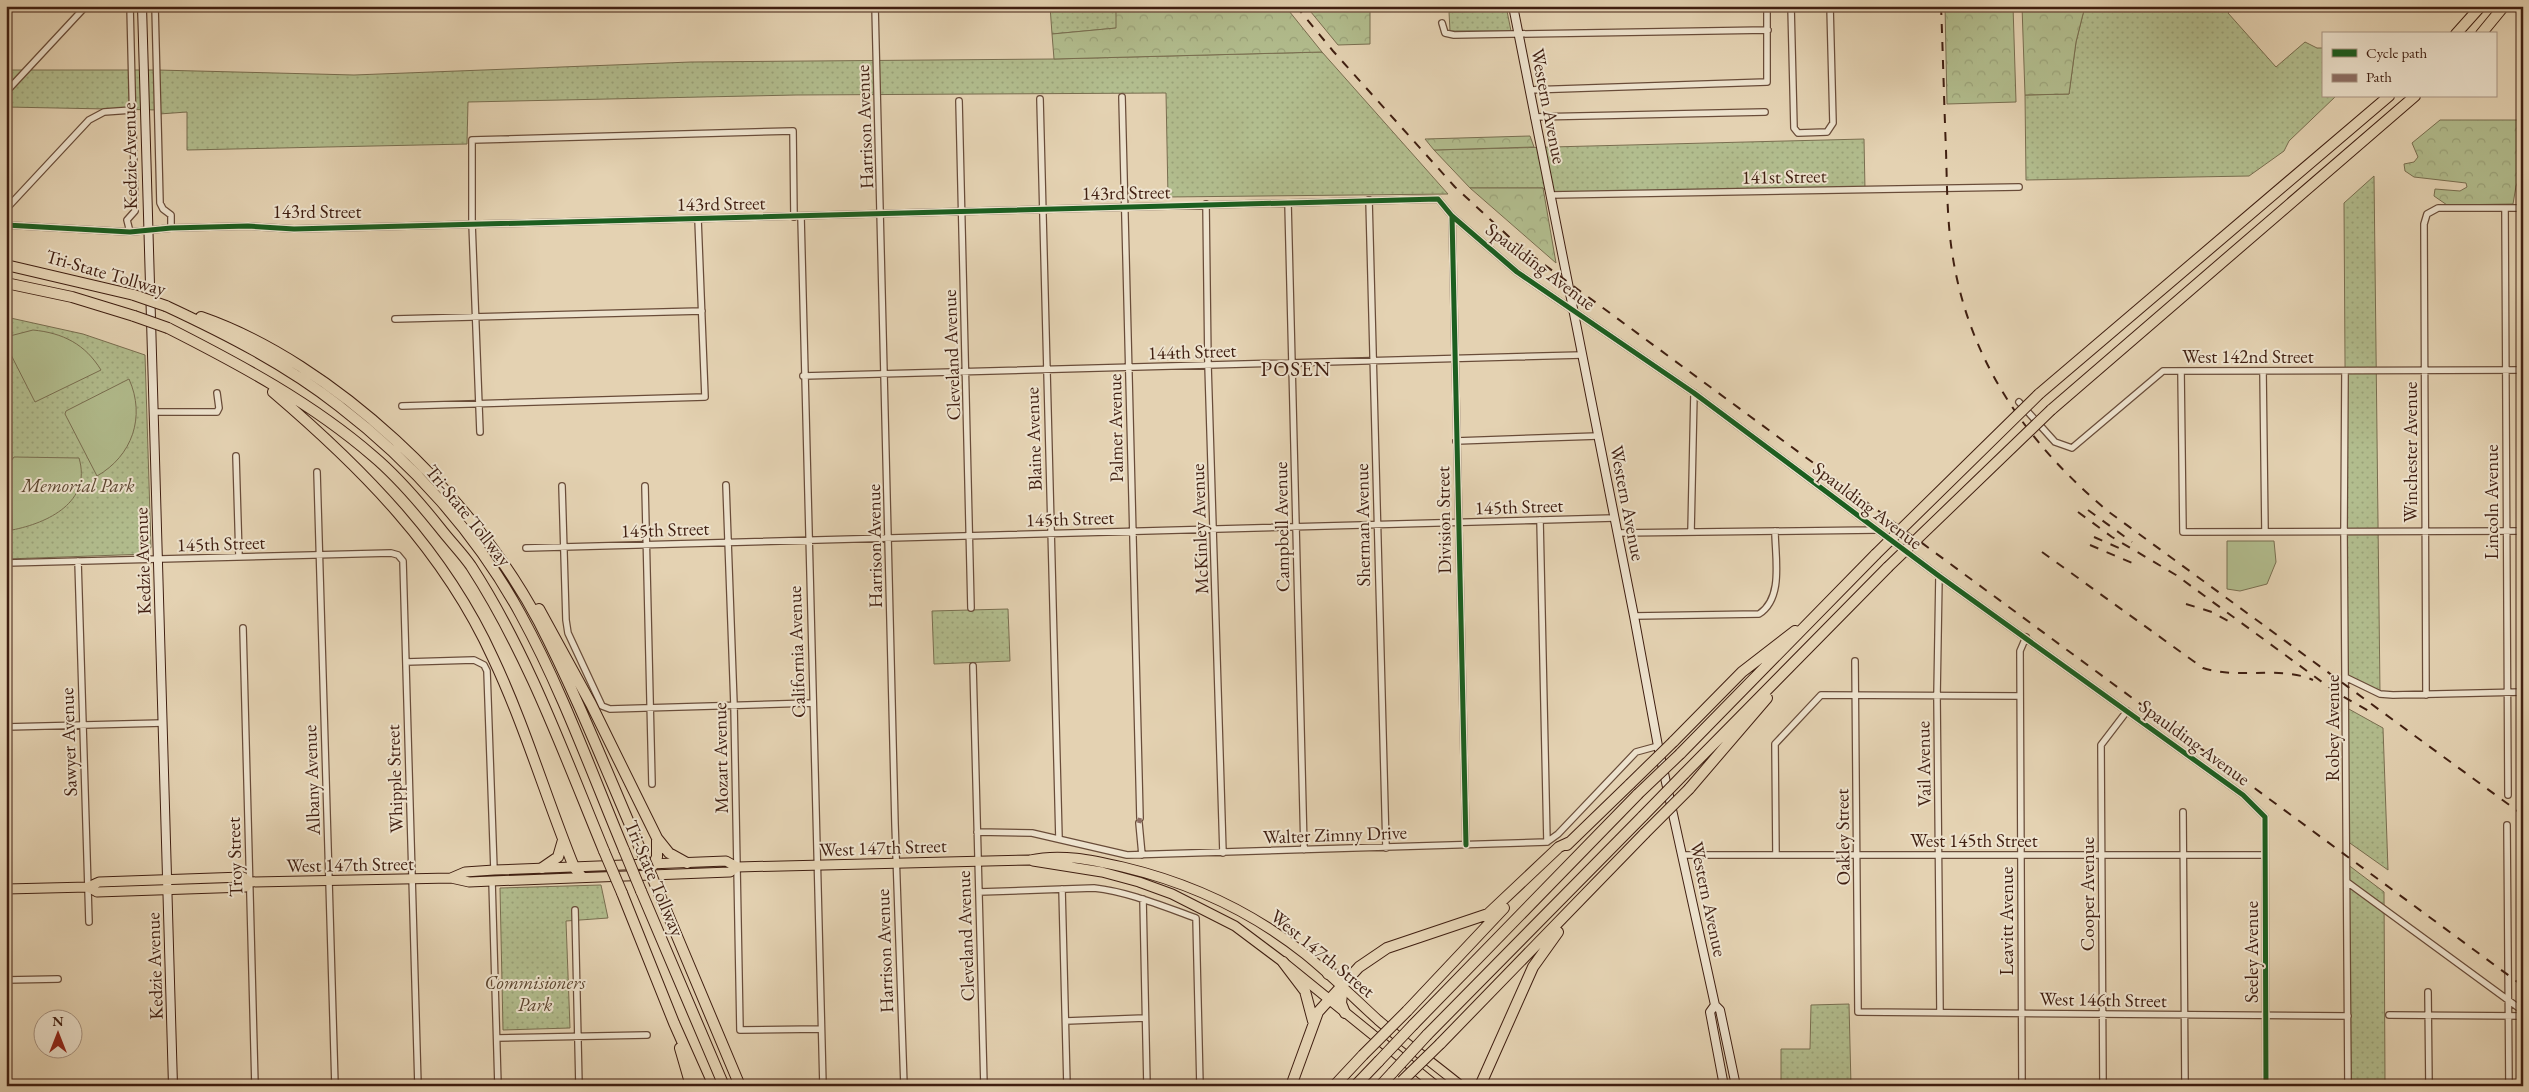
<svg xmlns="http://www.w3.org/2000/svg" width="2529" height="1092" font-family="'EB Garamond',serif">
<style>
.green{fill:url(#green-dots);stroke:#796e50}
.forest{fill:url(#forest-crowns);stroke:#796e50}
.pitch{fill:#b2bd8e;stroke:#796e50}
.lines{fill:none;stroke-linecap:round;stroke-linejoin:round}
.street-casing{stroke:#694c39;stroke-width:8}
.secondary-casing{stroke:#401f11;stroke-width:10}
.primary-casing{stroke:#401f11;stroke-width:11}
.highway-casing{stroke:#401f11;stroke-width:12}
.street{stroke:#ede2cd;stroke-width:5.5}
.secondary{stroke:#ede2cd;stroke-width:8}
.primary{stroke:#e4d2b2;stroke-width:9}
.highway{stroke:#e4d2b2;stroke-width:10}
.rail{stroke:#401f11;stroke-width:2;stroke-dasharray:9 9;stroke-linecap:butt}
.highway-bridge-casing{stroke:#401f11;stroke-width:12;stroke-linecap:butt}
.highway-bridge{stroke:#e4d2b2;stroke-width:10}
.quiet{stroke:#8d6e63;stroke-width:4;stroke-dasharray:8 4;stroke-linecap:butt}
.cycleway-casing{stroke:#ede2cd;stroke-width:8}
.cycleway{stroke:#1b5e20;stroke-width:5}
.labels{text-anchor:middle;stroke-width:4;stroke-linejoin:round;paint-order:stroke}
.street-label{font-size:19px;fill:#401f11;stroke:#ede2cd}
.park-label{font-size:19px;font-style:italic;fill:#5c4630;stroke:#ede2cd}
.quarter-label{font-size:21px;letter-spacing:1px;fill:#401f11;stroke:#ede2cd}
</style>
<defs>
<pattern id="green-dots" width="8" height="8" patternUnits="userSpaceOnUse" patternTransform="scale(1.25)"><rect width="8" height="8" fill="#b2bd8e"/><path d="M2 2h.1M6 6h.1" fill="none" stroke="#9aa279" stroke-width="1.8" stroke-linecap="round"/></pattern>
<pattern id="forest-crowns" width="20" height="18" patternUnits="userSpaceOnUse" patternTransform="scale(1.25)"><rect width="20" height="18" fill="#b2bd8e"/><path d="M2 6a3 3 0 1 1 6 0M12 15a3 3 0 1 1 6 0" fill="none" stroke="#9aa279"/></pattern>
</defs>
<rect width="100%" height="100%" fill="#e4d2b2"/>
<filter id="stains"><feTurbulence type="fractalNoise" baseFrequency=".004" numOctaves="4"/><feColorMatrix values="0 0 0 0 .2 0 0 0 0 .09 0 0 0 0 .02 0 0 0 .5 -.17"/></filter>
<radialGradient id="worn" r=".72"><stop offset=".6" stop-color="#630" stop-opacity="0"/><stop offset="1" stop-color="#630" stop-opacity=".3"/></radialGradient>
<path class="green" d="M1050,6h66l1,22 -65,6z
M2085,6h142l4,4 -3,3 48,54 29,-25 12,6h6v48h13l-47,45 -5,10 -35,25 -223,4 -1,-85 44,-1 7,-52z
M1507,11l4,20h-61l-1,-19z
M1322,52l126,142 -280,3 -2,-104 -370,2 -328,7 -1,42 -280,6v-38l-28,2 -1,-4 -152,-3v-37h151l197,5 337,-13 363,-3z
M1864,139l1,51 -315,5 -7,-7h-73l-36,-38z
M2374,176l6,518 -33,-16 -3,-475z
M6,317l77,17 62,21 6,192 -3,7 -142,5z
M1008,609l2,52 -76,3 -2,-53z
M2347,708l36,20 5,142 -41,-29z
M2347,864l37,28 1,189 -37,1z
M601,885l7,33 -42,3 4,107 -67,2 -3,-142z
M1849,1004l2,82h-70v-37h29l1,-44z"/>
<path class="forest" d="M1116,6h169l37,46 -268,7 -2,-25 64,-6z
M1306,6h64v38l-32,1z
M1449,6h57l1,5 -58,1z
M1945,6h68l3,96 -69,2z
M2022,6h63l-9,36 -7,52 -44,1z
M2440,120h83v51l-7,15 -3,18 -66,1 -13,-9 1,-7 25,2 7,-4 -1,-4 -52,-6 -9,-6 -1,-7 10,-2 4,-5 -6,-14z
M1530,136l4,11 -100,3 -9,-11z
M1470,188h73l13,75z"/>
<path class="pitch" d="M33,330c30,3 52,14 68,40l-66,32 -29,-57v-8z
M129,379c17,38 3,77 -32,97l-32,-62 1,-3z
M14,457l65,1c13,44 -31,65 -67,72l-1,-69z
M2227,541h47l2,21 -9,22 -27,7 -13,-2z"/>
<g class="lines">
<defs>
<path id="street" d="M155,6l5,197 3,6 8,6v13
M875,6l20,818 9,262
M1791,6l3,122 4,5 29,-1 6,-9 -3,-117
M153,7l35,-1
M1442,23l3,10 9,2 314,-5
M1529,90l238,-8v-76
M6,92l80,-86
M1122,97l18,721
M1040,99l19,740
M959,101l12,507
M1534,117l231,-5
M1550,195l469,-8
M1369,200l17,648
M1288,203l16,647
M1206,204l2,161 15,488
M2505,208l3,587
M6,209l83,-89 15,-8 28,-2
M1452,216l65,56 177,121 245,183 304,219 22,22 1,269
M801,217l22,869
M6,225l124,7 41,-4 77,-2 46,3 1144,-30 14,17 14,629
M130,232l-3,-12 8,-9 -5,-205
M395,319l307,-8
M2181,371l2,161 340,-1
M2263,371l2,161
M2345,371l-1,161 4,554
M803,376l779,-21
M2019,402l36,40 17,6 91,-77 360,-1
M402,406l303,-9 -7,-178
M153,412h64l2,-4 -2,-15
M480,432l-8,-209v-83l321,-9 1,86
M1456,441l142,-5
M236,456l3,101
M317,472l18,614
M726,485l8,220 6,325 81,-1
M562,486l4,134 2,13 34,73 8,3 202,-6
M645,486l7,298
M1540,520l7,322
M1691,532l3,-139
M1617,533l259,-3
M526,548l1088,-30
M78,561l11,361
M6,563l385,-10 7,2 5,6 15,525
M1939,576l-2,120 3,316
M1634,616l125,-2c25,-16 16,-57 16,-83
M243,628l12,458
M1855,661l3,351 490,4
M406,662l68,-2 10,5 3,6 7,199
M973,666l11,420
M2347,678l33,16 13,1 130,-3
M2426,695l-2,-471 3,-10 11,-6h85
M6,727l157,-4
M2183,812l2,274
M1139,823l3,32
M2507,825l2,261
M977,832l55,1 95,22 420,-13 11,-8 78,-82 22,-6
M1683,855h582
M1776,855l-1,-111 46,-49 199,1
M492,881l6,205
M2347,882l176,129
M1062,889l5,197
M979,892l115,-4c35,4 68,18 102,30l4,168
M1143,899l4,187
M575,910l4,176
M6,980l52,-1
M2428,992l1,94
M2389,1015l134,1
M1066,1021l79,-3
M497,1038l150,-3
M2022,1086l-2,-435 6,-14
M2103,1086l-2,-341 26,-34"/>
<path id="secondary" d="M142,6l31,1080
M1513,6l121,610 24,130 57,259 5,5 16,76
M1715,1005l-5,7 14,74"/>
<path id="primary" d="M1033,861l69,11 37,10 33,12 63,32 48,36 153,124
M451,878l14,-6 29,-2 232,-9 11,6 293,-7c31,-7 62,0 93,7 67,16 128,44 182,87 26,21 49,44 73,66 27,23 56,44 83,66
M88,887l9,5 149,-5 3,-5
M6,889l82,-2 11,-5 144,-5 6,5 202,-4 18,4 23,-1 238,-9 7,-5"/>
<path id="highway" d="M2456,34l25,-28
M2481,34l23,-28
M6,265l128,30
M6,283l66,14 62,19
M166,306c60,28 121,59 173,100 73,56 138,128 182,209 41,75 70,156 103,235
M201,317c133,46 273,181 338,305 35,68 64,140 94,210
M168,328c71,36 144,75 205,128 25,21 47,47 67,72 10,13 22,25 31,38 57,88 93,188 133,285
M273,392c89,76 171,158 220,266 32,68 53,140 81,209l7,9
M2039,394l350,-298
M2051,410l364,-314
M539,609l52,95 66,134 12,15 18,10
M1673,742l69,-70 53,-41
M1680,754l196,-200
M1684,774l204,-207
M1689,789l78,-91
M1567,845l63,-61
M542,868l16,-11 5,-17
M648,874l9,-17v-17
M641,891l83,195
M658,891l82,195
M622,893l52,130 28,63
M1283,962l22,29 8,30
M1328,974l22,2
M1343,986l-2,17 4,10
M1407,1011l97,-103
M1413,1025l225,-231
M1427,1035l216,-219
M1440,1044l205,-211
M680,1048l11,38
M1291,1086l27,-74 41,-45 28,-19 101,-34 71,-67 11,-5
M1334,1086l29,-31
M1355,1086l24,-25
M1380,1086l13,-14
M1480,1086l53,-119 25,-35"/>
</defs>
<use href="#street" class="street-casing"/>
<use href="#secondary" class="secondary-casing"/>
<use href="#primary" class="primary-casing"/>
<use href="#highway" class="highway-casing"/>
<use href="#street" class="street"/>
<use href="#secondary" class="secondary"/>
<use href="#primary" class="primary"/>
<use href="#highway" class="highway"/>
<path class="rail" d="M1296,6l37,45 122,136 64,59 1004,740
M1941,6c2,48 3,96 5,144 1,34 1,69 6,102 16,108 75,192 157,260l414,303
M6,16l9,-10
M2088,510l44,32
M2078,512l34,25 64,38 161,118 37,21
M2094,537l25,11
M2090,545l47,20
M2042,552l161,116c36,12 76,-3 110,12
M2186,604l26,8 16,9"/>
<defs>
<path id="highway-bridge" d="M134,295l32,11
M134,316l34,12
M1876,554l163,-160
M1888,567l163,-157
M1630,784l43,-42
M1638,794l42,-40
M1643,816l41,-42
M633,832l25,59
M1645,833l44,-44
M624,850l17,41
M604,851l18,42
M1363,1055l44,-44
M1379,1061l34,-36
M1393,1072l34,-37
M1402,1081l38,-37"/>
</defs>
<use href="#highway-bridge" class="highway-bridge-casing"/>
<use href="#highway-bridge" class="highway-bridge"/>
<path class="quiet" d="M1139,823l1,-5"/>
<defs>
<path id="cycleway" d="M1452,216l65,56 177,121 245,183 304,219 22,22 1,269
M6,225l124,7 41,-4 77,-2 46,3 1144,-30 14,17 14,629"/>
</defs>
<use href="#cycleway" class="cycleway-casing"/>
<use href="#cycleway" class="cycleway"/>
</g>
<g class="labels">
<g class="street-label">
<text transform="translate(1549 106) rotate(79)" y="7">Western Avenue</text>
<text transform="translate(864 127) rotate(-92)" y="7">Harrison Avenue</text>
<text transform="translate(129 156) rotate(-91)" y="7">Kedzie Avenue</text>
<text transform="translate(1784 176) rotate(-1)" y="7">141st Street</text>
<text transform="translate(1126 192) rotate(-1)" y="7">143rd Street</text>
<text transform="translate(721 203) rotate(-1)" y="7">143rd Street</text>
<text x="317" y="218">143rd Street</text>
<text transform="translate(1541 266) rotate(37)" y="7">Spaulding Avenue</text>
<text transform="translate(106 272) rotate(16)" y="7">Tri-State Tollway</text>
<text transform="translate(1192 351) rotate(-2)" y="7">144th Street</text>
<text transform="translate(951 355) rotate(-92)" y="7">Cleveland Avenue</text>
<text x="2248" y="363">West 142nd Street</text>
<text transform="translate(1115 428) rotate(-91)" y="7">Palmer Avenue</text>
<text transform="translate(1033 439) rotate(-92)" y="7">Blaine Avenue</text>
<text transform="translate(2410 452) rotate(-90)" y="7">Winchester Avenue</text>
<text transform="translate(2491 502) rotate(-90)" y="7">Lincoln Avenue</text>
<text transform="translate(1628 503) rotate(79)" y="7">Western Avenue</text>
<text transform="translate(1868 505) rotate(37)" y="7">Spaulding Avenue</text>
<text transform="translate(1519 506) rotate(-2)" y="7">145th Street</text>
<text transform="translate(469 515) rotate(51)" y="7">Tri-State Tollway</text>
<text transform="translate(1070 518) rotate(-2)" y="7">145th Street</text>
<text transform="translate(1443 520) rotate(-91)" y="7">Division Street</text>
<text transform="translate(1362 525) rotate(-91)" y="7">Sherman Avenue</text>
<text transform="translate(1281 527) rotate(-91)" y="7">Campbell Avenue</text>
<text transform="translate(665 529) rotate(-2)" y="7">145th Street</text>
<text transform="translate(1199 529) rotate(-92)" y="7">McKinley Avenue</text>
<text transform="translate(221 543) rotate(-2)" y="7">145th Street</text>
<text transform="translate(874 546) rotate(-91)" y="7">Harrison Avenue</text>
<text transform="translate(142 561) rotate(-92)" y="7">Kedzie Avenue</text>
<text transform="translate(796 652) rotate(-92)" y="7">California Avenue</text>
<text transform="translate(2332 728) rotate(-90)" y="7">Robey Avenue</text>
<text transform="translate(68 742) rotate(-92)" y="7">Sawyer Avenue</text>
<text transform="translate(2195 742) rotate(36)" y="7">Spaulding Avenue</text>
<text transform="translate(720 758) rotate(-91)" y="7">Mozart Avenue</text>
<text transform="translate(1923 764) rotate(-91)" y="7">Vail Avenue</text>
<text transform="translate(394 779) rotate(-92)" y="7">Whipple Street</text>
<text transform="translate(311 780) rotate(-92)" y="7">Albany Avenue</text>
<text transform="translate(1335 834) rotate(-2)" y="7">Walter Zimny Drive</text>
<text transform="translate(1842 837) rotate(-91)" y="7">Oakley Street</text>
<text x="1974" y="847">West 145th Street</text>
<text transform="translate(883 847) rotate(-2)" y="7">West 147th Street</text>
<text transform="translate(234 857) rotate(-92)" y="7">Troy Street</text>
<text transform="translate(350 864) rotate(-1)" y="7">West 147th Street</text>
<text transform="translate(655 878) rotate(67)" y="7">Tri-State Tollway</text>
<text transform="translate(2087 894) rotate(-90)" y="7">Cooper Avenue</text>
<text transform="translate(1709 899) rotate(78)" y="7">Western Avenue</text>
<text transform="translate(2006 921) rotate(-90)" y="7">Leavitt Avenue</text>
<text transform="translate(965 936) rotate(-92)" y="7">Cleveland Avenue</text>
<text transform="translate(884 951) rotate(-92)" y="7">Harrison Avenue</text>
<text transform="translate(2251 952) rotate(-90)" y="7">Seeley Avenue</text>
<text transform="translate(1323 953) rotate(39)" y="7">West 147th Street</text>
<text transform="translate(154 966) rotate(-92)" y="7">Kedzie Avenue</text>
<text transform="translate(2103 999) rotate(1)" y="7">West 146th Street</text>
</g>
<g class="park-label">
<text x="78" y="492">Memorial Park</text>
<text x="535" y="989">Commisioners<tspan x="535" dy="22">Park</tspan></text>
</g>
<g class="quarter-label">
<text x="1296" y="376">POSEN</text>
</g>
</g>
<rect width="2529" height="1092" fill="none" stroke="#e4d2b2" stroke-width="25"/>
<rect x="8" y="8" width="2514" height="1077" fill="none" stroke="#401f11" stroke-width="2.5"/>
<rect x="12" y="12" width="2504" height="1067" fill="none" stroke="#401f11"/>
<rect x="2322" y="32" width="175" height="65" fill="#ede2cd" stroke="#a89482"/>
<rect x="2332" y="49" width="25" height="8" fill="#1b5e20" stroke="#a89482"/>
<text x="2366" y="58" font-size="15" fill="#401f11">Cycle path</text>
<rect x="2332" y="74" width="25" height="8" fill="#8d6e63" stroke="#a89482"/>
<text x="2366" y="82" font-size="15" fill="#401f11">Path</text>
<g transform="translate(58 1034)"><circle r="24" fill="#ede2cd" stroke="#a89482"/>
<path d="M0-4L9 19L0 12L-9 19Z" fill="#8f2418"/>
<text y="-8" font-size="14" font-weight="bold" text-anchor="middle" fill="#401f11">N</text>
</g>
<rect width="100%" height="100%" filter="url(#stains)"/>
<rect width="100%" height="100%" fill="url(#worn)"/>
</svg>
